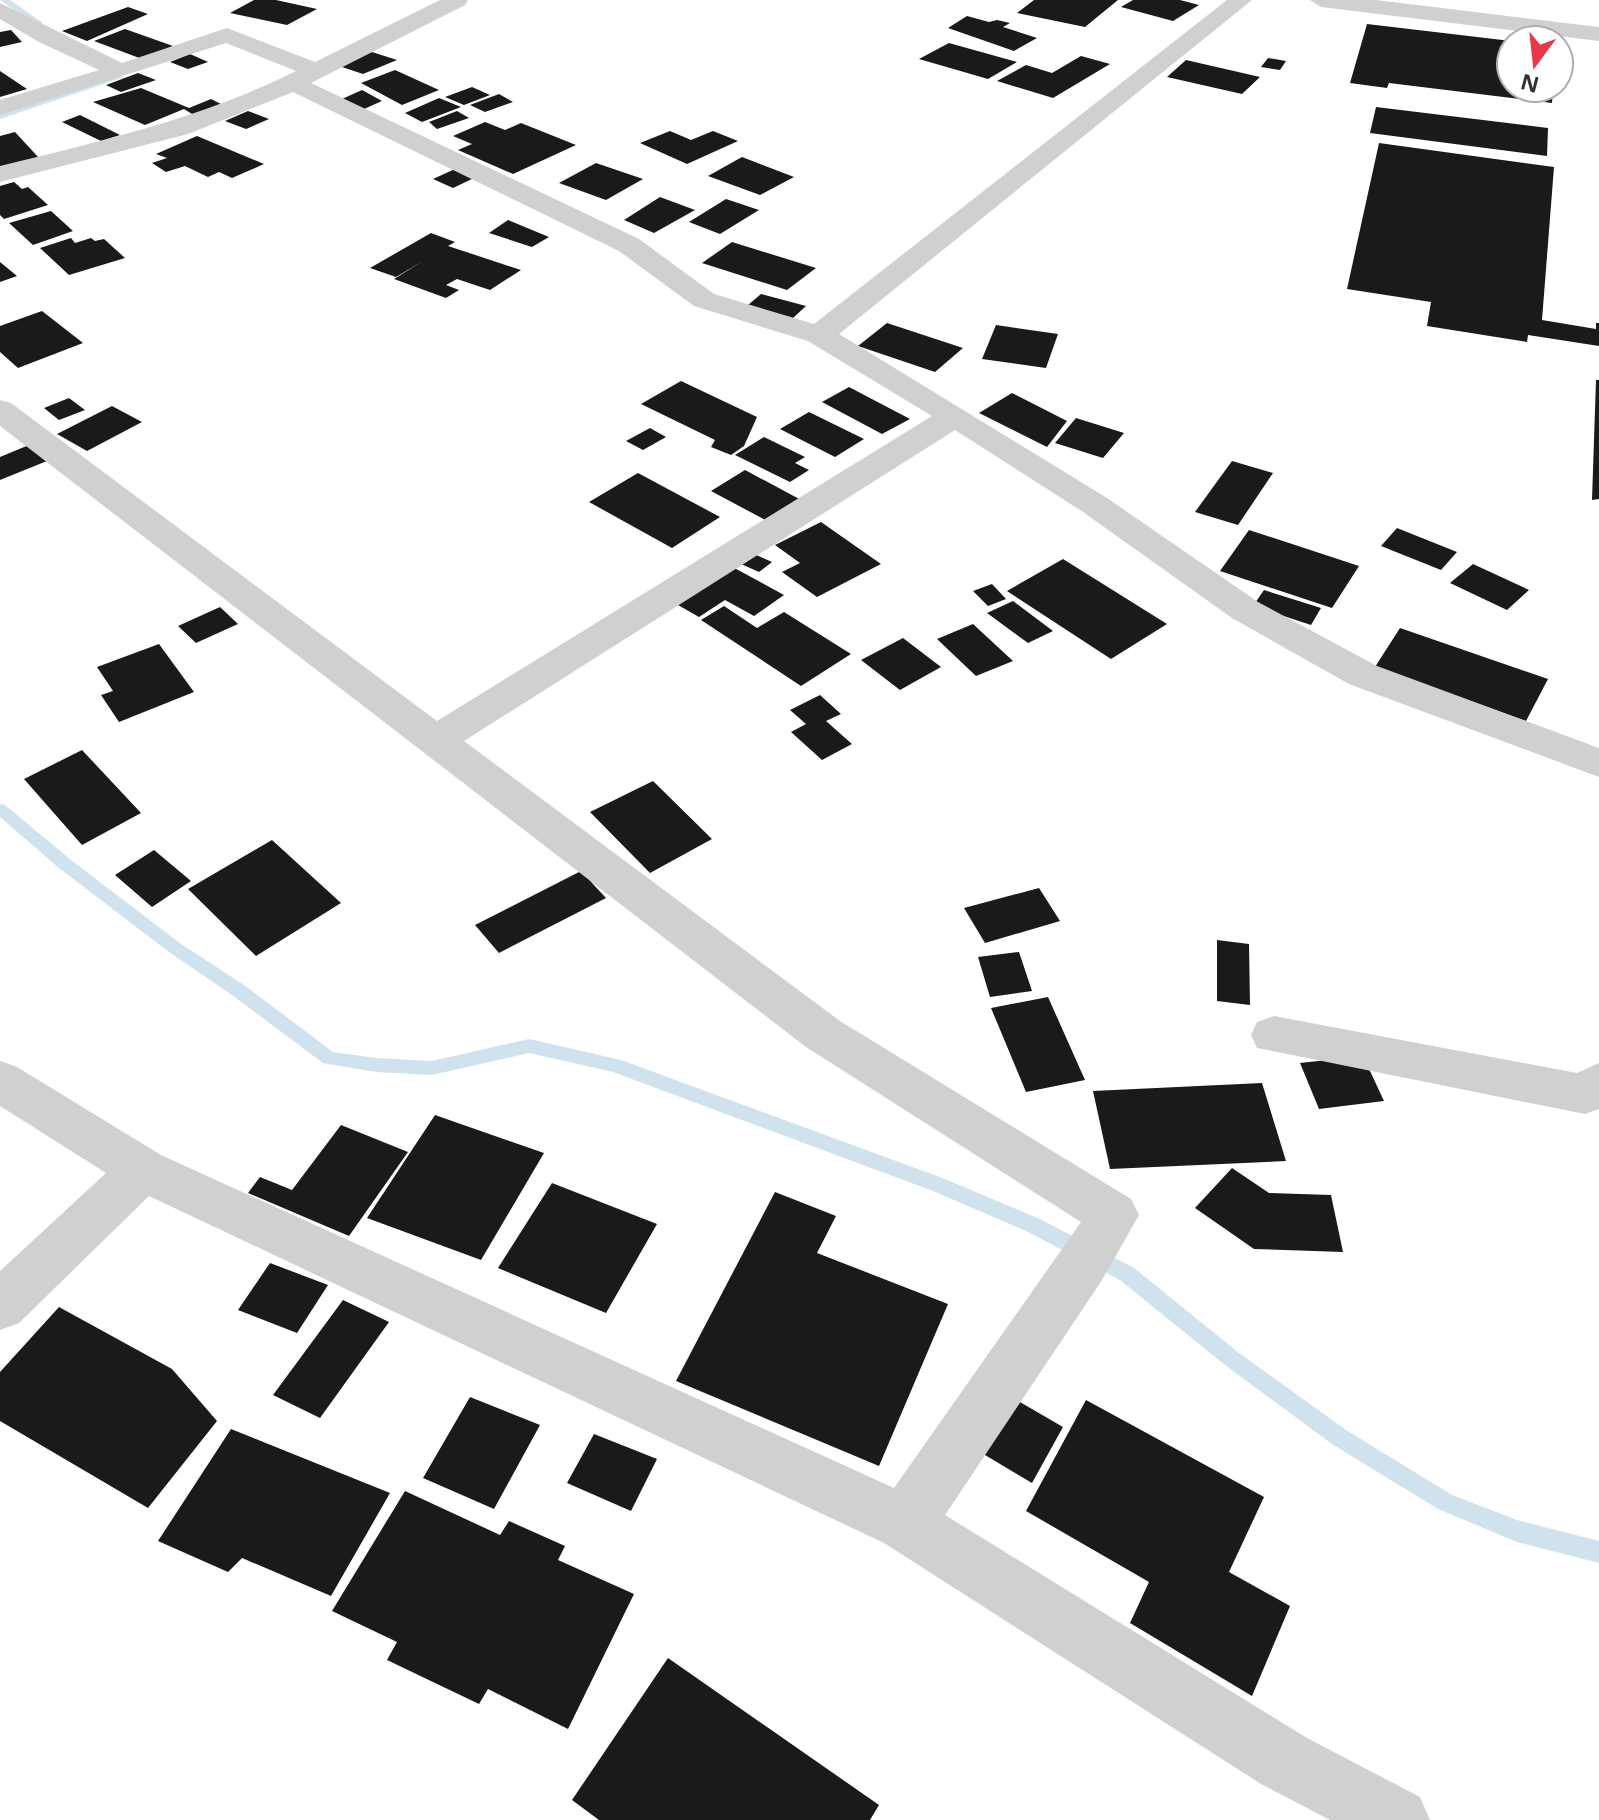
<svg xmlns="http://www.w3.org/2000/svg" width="1599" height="1820" font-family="'Noto Sans',sans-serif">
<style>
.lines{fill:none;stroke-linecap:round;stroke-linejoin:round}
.stream{fill:#cfe2ee;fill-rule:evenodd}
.building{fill:#1a1a1a}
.minor{fill:#d0d0d0;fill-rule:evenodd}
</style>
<rect width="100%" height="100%" fill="#fff"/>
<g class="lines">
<path class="stream" d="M0,0h10l33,23 -7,2z
M117,75l7,2 -124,42v-6z
M0,804l5,1 66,55 110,84 63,41 89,67 43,6 56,3 97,-22 92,21 324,119 95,40 94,49 105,85 107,77 106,65 65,25 82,21v22l-82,-21 -79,-33 -106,-65 -107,-79 -105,-85 -94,-49 -93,-40 -320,-119 -84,-19 -97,22 -56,-3 -53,-9 -91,-68 -63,-43 -110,-84 -59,-51z"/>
</g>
<path class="building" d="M254,0h22l41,9 -30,16 -57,-12z
M1034,0h84l-33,27 -68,-14z
M1133,0h47l19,5 -26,16 -52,-14z
M128,7l20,7 -61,27 -25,-10z
M967,16l22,6 8,-2 13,3 -7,4 34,11 -23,13 -66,-23z
M1367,24l144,17v47h42l-1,15 -163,-20 -2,5 -37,-5z
M125,29l48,17 -31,13 -48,-18z
M11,30l11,12 -22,5v-15z
M949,43l68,19 -29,17 -69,-20z
M372,52l25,8 -34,14 -24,-8z
M190,54l18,8 -20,7 -18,-7z
M1081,56l29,8 -57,34 -56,-17 29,-16 26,8z
M1268,58l18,3 -6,9 -19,-3z
M1186,60l74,17 -18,17 -75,-17z
M395,70l44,20 -37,15 -41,-22z
M0,71l27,18 -27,8z
M138,73l18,7 -35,12 -15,-7z
M472,87l18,8 -26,10 -19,-8z
M141,88l48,20 22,-9 14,7 -28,11 -13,-8 -39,16 -52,-23z
M362,90l20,11 -18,8 -22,-10z
M499,94l14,8 -28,10 -15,-7z
M439,98l22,9 -39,15 -17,-9z
M1376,107l172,21 -1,28 -177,-23z
M248,111l21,8 -23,10 -21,-8z
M457,111l12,7 -32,11 -8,-7z
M80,115l40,20 -19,6 -39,-19z
M485,122l20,8 16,-7 55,22 -63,29 -55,-24 14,-6 -19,-8z
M670,131l21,9 22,-9 25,10 -51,23 -47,-21z
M15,132l24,26 -39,10v-32z
M197,136l67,28 -32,14 -13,-6 -11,5 -23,-11 -19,6 -14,-9 15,-5 -11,-4z
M1379,143l175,24 -12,153 54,9v-6h3v23l-71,-11 -1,7 -100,-16 4,-24 -84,-13z
M742,157l52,20 -34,18 -52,-19z
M596,163l47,16 -37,21 -47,-17z
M455,169l19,9 -21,10 -20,-9z
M14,182l8,7 6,-2 20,18 -44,14 -4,-4v-29z
M660,197l35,13 -41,23 -30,-13z
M726,199l33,11 -39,24 -31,-12z
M51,211l22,20 -40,14 -24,-22z
M508,220l41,17 -17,10 -43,-14z
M431,233l24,9 -7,4 73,24 -31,20 -33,-11 -11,6 13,5 -13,8 -52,-19 29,-18 -27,16 -26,-9z
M71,238l4,5 16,-5 4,3 9,-2 21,19 -56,17 -29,-27z
M732,242l84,26 -29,22 -85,-27z
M0,262l17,14 -17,6z
M761,294l45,12 -13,12 -45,-13z
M42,311l41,32 -65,25 -18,-16v-26z
M887,323l76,25 -28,24 -77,-26z
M996,325l62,9 -12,34 -64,-9z
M1596,380h3v119l-7,1z
M681,381l76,36 -13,29 -13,9 -20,-8 4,-7 -74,-36z
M849,387l61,32 -28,15 -60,-32z
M1012,393l55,28 -20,26 -68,-34z
M69,398l16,12 -26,10 -15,-12z
M112,406l30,16 -55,29 -30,-17z
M809,412l55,27 -29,18 -55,-28z
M1076,418l48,15 -21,25 -48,-15z
M650,428l16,9 -23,13 -17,-9z
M764,437l41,20 -10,6 14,7 -19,12 -55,-27z
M29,445l18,16 -47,19v-23z
M1232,461l41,12 -35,52 -43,-13z
M745,470l58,31 -34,21 -58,-31z
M638,473l82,44 -48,31 -83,-46z
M821,522l60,42 -64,33 -35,-25 18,-9 -25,-18z
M1397,528l60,24 -16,18 -60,-24z
M1249,530l110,36 -27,42 -112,-37z
M754,554l18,8 -13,10 -18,-8z
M1063,559l104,65 -56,35 -104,-68z
M727,564l57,31 -30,21 -29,-16 -26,17 -28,-16z
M1473,564l56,26 -22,20 -57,-27z
M992,584l14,15 -18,7 -15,-15z
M1264,590l57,18 -10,17 -58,-19z
M1013,601l40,30 -25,12 -41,-30z
M724,606l33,22 27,-16 67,42 -50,32 -100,-66z
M220,607l18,17 -42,19 -18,-17z
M973,624l40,37 -37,15 -39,-37z
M1400,628l148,51 -22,42 -151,-54z
M903,638l38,29 -41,23 -39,-30z
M159,644l35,48 -75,30 -18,-27 12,-4 -16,-24z
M820,695l21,19 -15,7 26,23 -30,16 -31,-28 15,-8 -16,-14z
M82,750l59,63 -59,32 -58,-66z
M653,781l59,58 -62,34 -60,-61z
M272,840l69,63 -85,53 -68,-67z
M154,850l37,31 -39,26 -37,-32z
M581,871l25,27 -107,55 -24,-28z
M1039,888l21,33 -75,22 -21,-35z
M1217,940l32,4 1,61 -33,-4z
M1019,952l13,39 -42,6 -12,-40z
M1048,997l37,83 -59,12 -35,-84z
M1363,1056l21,45 -65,8 -19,-46z
M1262,1083l24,78 -176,8 -17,-78z
M435,1115l109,38 -63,107 -114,-42z
M341,1125l67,27 -59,84 -101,-43 12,-16 32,13z
M1232,1168l37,25 62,2 12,57 -89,-3 -59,-41z
M552,1183l105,41 -51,89 -108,-45z
M775,1192l61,24 -19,37 131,51 -69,162 -203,-85z
M270,1263l58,22 -31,48 -59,-23z
M343,1300l46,22 -69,96 -47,-23z
M59,1307l113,62 45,52 -69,87 -148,-87v-49z
M470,1397l70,28 -46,84 -71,-31z
M1013,1398l50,29 -31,56 -52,-31z
M1086,1400l178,97 -35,75 61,34 -38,90 -122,-73 19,-41 -123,-71z
M231,1429l159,64 -59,103 -89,-38 -14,14 -70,-31z
M594,1434l63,25 -26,52 -64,-28z
M405,1491l95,44 9,-14 56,25 -7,14 76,34 -66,135 -80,-40 -9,15 -92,-44 10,-18 -65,-31z
M668,1658l211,147 -9,15h-271l-27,-20z"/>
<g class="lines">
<path class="minor" d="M440,0h28l-3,5 -154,78 328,156 75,55 100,30 413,-324h25l-413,334 268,164 151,104 119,64 222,82v29l-250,-93 -117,-66 -149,-106 -128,-82 -491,311 376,280 291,178 8,16 -37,65 -157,235 362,223 113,59 10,23h-100l-69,-36 -377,-241 -735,-347 -130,127 -19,7v-59l106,-98 -106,-67v-45l17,6 144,88 733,333 187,-266 -275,-175 -806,-621v-26l11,3 426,318 495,-305 -124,-75 -114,-35 -75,-55 -326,-159 -105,42 -188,48v-16c102,-25 202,-48 296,-95l-70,-28 -226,72v-15l99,-30 -62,-29 -37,-22v-16l122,60 105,-35 88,34z
M1310,0h66l223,27v14l-278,-34z
M1274,1016l303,57 22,-10v46l-14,5 -328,-66 -6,-13 6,-13z"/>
</g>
<g transform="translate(1535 64) rotate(195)"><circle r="38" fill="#ffffff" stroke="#adadad" stroke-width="2"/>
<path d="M0-6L14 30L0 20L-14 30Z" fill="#e63946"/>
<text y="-12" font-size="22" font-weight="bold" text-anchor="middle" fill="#333333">N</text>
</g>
</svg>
